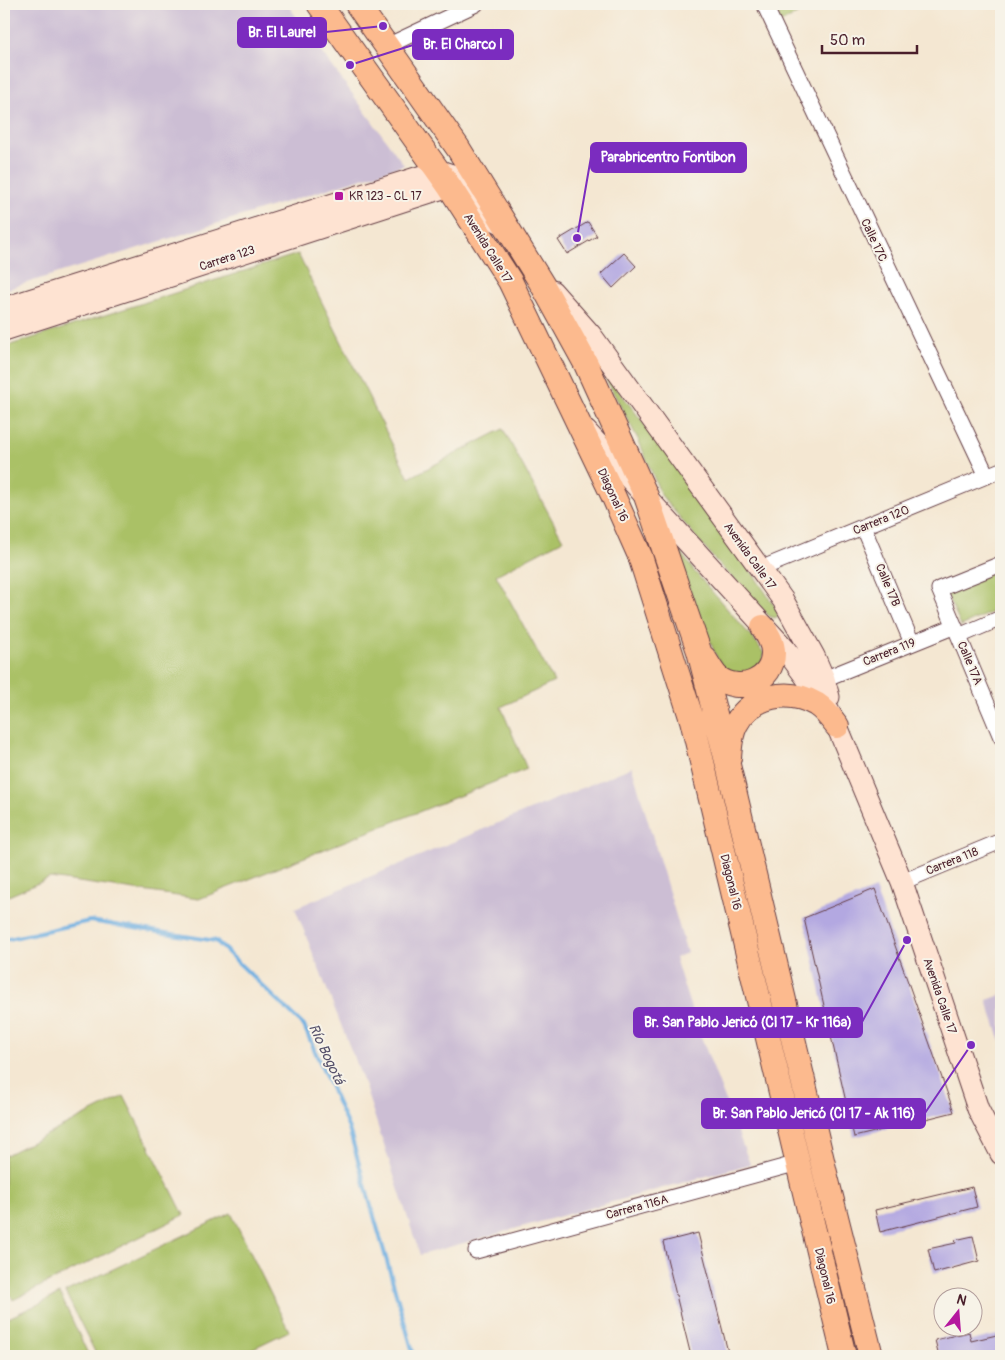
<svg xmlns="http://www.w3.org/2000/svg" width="1005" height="1360" font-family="Pangolin,sans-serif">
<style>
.industrial{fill:#ccbed4}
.green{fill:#aac166;stroke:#7a7048}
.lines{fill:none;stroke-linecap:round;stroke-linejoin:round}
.stream{stroke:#6daee1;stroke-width:4}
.building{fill:#b3a8e1}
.street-casing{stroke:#643d44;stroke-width:17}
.secondary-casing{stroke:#643d44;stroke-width:23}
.primary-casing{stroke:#643d44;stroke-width:26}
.street{stroke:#fff;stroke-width:15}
.secondary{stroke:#fee3d2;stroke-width:21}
.primary{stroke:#fcba8e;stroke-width:24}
.poi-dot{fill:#b5179e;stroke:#f7f3e8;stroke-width:2}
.labels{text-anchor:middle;stroke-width:4;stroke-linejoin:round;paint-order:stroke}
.poi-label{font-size:12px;fill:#4a1f2b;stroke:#f7f3e8;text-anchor:start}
.street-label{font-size:12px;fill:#4a1f2b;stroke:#f7f3e8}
.water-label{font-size:14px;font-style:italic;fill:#56516b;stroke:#f7f3e8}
.leader{fill:none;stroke:#7b2cbf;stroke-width:2}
.callout-dot{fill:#7b2cbf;stroke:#f7f3e8;stroke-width:2}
.callout{fill:#7b2cbf;stroke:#7b2cbf;stroke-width:2}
.callout-label{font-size:14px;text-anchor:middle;font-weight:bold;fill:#fff}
</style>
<rect width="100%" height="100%" fill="#f7f3e8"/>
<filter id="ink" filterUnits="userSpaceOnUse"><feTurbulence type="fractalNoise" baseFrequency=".02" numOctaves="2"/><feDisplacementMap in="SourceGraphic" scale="10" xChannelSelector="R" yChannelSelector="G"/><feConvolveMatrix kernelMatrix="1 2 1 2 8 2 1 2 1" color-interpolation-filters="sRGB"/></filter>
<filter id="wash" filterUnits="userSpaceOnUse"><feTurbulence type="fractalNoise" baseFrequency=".0096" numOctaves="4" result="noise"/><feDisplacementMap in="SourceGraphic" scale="20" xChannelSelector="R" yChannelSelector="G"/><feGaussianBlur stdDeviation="1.12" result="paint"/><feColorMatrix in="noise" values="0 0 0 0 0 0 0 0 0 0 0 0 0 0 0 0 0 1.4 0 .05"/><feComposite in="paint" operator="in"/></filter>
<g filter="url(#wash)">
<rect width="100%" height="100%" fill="#f4e7d2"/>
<path class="industrial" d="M4,4h283l117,161 -400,125z
M632,767l55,186 -12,5 20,63 55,143 -330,91 -58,-177 -67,-170z
M1001,995v47l-14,-42z"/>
<path class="green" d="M773,4h42l-34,19z
M298,254l111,224 94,-49 60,111 -67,35 58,107 -53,25 26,62 -328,130 -149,-21 -46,20v-551z
M597,362l115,151 68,101 -5,4 -6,-2 -54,-56 -54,-65 -23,-56z
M665,530l29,41 63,72 7,11 -3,16 -24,7 -13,-9 -8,-12z
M1001,569v39l-40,18 -16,-35z
M124,1096l60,119 -171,85 -9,-19v-125z
M231,1213l58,118 -52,25h-140l-32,-64z
M60,1294l29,62h-85v-36z"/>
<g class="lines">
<path class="stream" d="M4,940l86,-19 126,20 88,85 45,103 65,227"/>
</g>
<g id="blocks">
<path class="building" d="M588,222l9,14 -30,18 -9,-14z
M624,253l12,13 -23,22 -12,-14z
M875,889l79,223 -100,25 -50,-219z
M972,1187l5,20 -97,25 -5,-22z
M698,1233l31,123h-38l-28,-114z
M973,1236l6,25 -45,12 -6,-24 28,-6 -1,-3z
M969,1332l2,9 30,-7v22h-62l-4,-16z"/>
</g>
</g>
<g filter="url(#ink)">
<use href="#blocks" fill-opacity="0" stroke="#643d44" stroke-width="1"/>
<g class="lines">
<defs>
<path id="street" d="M764,4l223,472
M387,46l89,-42
M863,527l49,116
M1001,564l-62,25 62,148
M760,569l241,-99
M959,636l42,-18
M824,679l131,-53
M902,882l99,-41
M476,1251l322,-88"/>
<path id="secondary" d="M552,291l39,44 192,265 31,56 10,23 5,18
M4,308l434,-137c30,5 27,20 44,40 5,7 19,11 26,16
M4,330l445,-144
M586,431l199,218 37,50 15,27 65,156 76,227 23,45"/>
<path id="primary" d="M319,4l130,182 61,95 102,212 28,63 52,164 152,636
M357,4l101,144 84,136 44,80 60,132 53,155 29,114 98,412 45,179
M704,658c4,6 8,14 13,19 22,18 57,4 56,-25 0,-9 -5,-17 -10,-25
M729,758c1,-12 1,-23 7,-34 15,-29 53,-36 80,-20 8,5 15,14 21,22"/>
</defs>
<use href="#street" class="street-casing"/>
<use href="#secondary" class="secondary-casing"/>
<use href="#primary" class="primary-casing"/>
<use href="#street" class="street"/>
<use href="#secondary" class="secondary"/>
<use href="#primary" class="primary"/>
</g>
</g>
<rect class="poi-dot" x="334" y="191" width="10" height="10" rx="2.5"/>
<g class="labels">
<g class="poi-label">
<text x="349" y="200">KR 123 - CL 17</text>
</g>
<g class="street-label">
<text transform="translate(874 240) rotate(65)" y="4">Calle 17C</text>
<text transform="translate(488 248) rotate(58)" y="4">Avenida Calle 17</text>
<text transform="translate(227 258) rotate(-18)" y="4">Carrera 123</text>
<text transform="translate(613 495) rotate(65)" y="4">Diagonal 16</text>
<text transform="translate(881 520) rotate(-22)" y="4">Carrera 120</text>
<text transform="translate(750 556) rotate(54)" y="4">Avenida Calle 17</text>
<text transform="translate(888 585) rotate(67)" y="4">Calle 17B</text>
<text transform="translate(889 652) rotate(-22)" y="4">Carrera 119</text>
<text transform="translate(970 663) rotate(67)" y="4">Calle 17A</text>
<text transform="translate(952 861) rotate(-22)" y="4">Carrera 118</text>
<text transform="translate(731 882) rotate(76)" y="4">Diagonal 16</text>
<text transform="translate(940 996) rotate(71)" y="4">Avenida Calle 17</text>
<text transform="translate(637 1207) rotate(-15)" y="4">Carrera 116A</text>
<text transform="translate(825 1276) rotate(77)" y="4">Diagonal 16</text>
</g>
<g class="water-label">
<text transform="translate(327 1054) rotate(65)" y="5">Río Bogotá</text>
</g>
</g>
<path class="leader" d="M383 26L326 32M350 65L413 45M577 238L591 157M907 940L862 1022M971 1045L925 1113"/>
<g class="callout-dot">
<circle cx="383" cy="26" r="5"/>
<circle cx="350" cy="65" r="5"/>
<circle cx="577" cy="238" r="5"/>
<circle cx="907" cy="940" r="5"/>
<circle cx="971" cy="1045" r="5"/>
</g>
<g class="callout">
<rect x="238" y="18" width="88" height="29" rx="5"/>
<rect x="413" y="30" width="100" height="29" rx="5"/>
<rect x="591" y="143" width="155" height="29" rx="5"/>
<rect x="634" y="1008" width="228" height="29" rx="5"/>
<rect x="702" y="1099" width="223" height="29" rx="5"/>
</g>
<g class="callout-label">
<text x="282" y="37">Br. El Laurel</text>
<text x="463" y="49">Br. El Charco I</text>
<text x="668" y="162">Parabricentro Fontibon</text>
<text x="748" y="1027">Br. San Pablo Jericó (Cl 17 - Kr 116a)</text>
<text x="814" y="1118">Br. San Pablo Jericó (Cl 17 - Ak 116)</text>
</g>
<rect width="1005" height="1360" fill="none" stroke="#f7f3e8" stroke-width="20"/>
<g transform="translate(958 1312) rotate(17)"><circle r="24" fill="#f7f3e8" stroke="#b29e9c"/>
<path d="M0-4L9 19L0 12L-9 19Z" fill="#b5179e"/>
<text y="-8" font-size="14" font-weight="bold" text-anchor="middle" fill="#4a1f2b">N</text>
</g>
<path d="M822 45v8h95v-8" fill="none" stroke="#4a1f2b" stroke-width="2.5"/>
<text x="830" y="45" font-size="15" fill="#4a1f2b" stroke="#f7f3e8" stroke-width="4" paint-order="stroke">50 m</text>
</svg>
